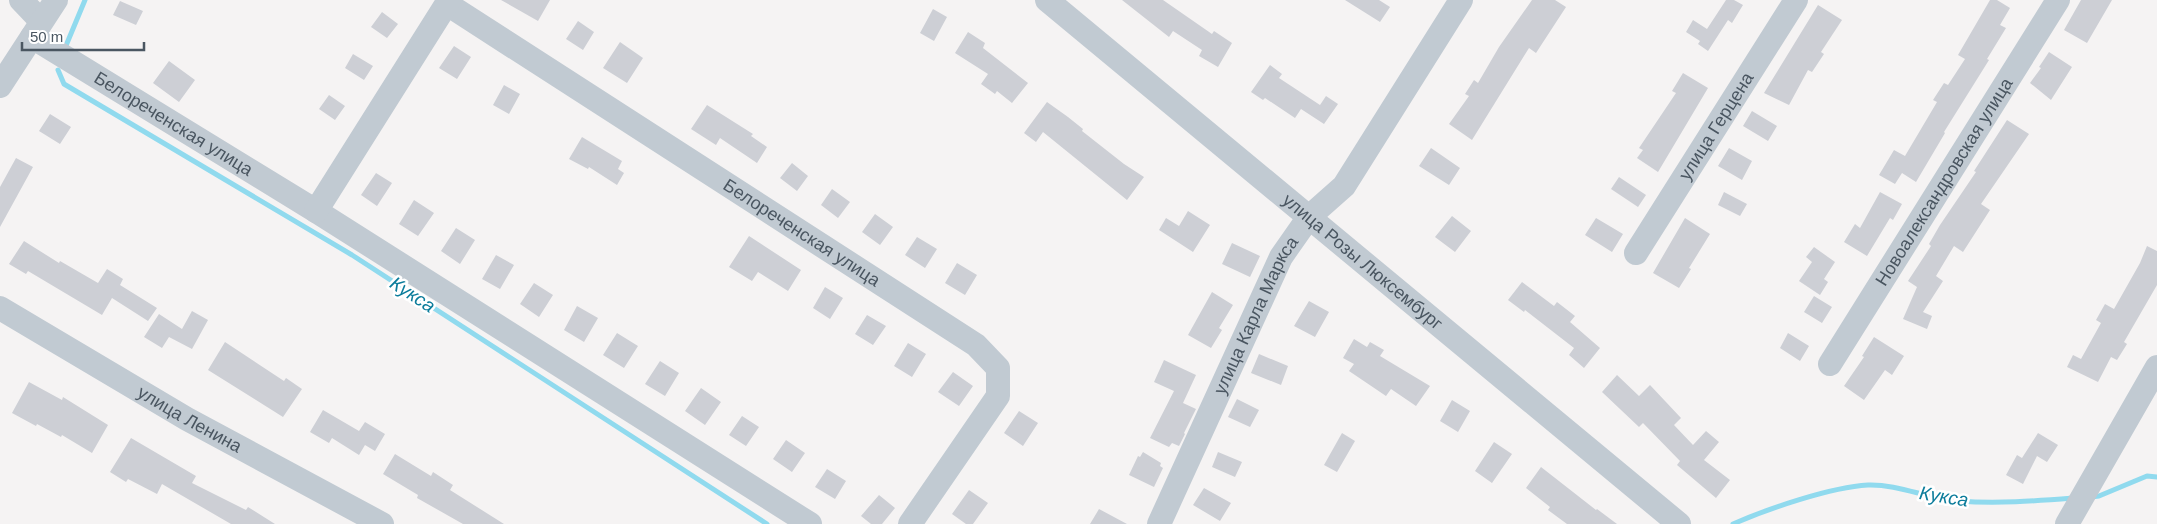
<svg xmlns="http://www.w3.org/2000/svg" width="2157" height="524" font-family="Helvetica,sans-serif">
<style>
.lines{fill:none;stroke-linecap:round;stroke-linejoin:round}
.stream{stroke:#90daee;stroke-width:5}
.building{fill:#cdcfd5}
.minor{stroke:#c1cad2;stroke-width:24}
.labels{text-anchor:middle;stroke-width:5;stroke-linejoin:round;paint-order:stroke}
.street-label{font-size:18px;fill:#4a5661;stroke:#fff}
.water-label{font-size:19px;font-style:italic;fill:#0c7c9b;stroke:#fff}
</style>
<rect width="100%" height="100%" fill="#f5f3f3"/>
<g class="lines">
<path class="stream" d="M65,48l20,-48
M58,70l6,14 288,171 415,269
M2091,497l8,-1 48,-20 10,1
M1733,524c34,-15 98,-37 135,-39 31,-1 60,14 91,16 37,3 76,0 114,-3"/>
</g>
<path class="building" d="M501,0h49l-12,21z
M1122,0h41l49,34 2,-3 18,12 -14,24 -19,-11 3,-6 -29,-19 -4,6z
M1345,0h34l11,7 -10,15z
M1532,0h23l11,7 -30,46 -7,-5 -57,92 -23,-16 20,-28 -4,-2 9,-14 4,3 21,-36z
M1726,0h8l9,5 -11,18 -4,-3 -20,31 -10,-7 2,-3 -14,-9 7,-12 14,9z
M1990,0h7l13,8 -10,17 6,3 -19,31 2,1 -45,72 1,1 -29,49 -14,-9 -7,11 -16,-9 15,-25 11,6 32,-54 -4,-2 11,-17 4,2 17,-26 -7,-4z
M2081,0h31l-25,43 -23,-13z
M120,1l23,10 -7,14 -23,-10z
M1818,5l24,15 -21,32 3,2 -12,18 -4,-2 -19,35 -25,-12z
M933,9l14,8 -13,24 -14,-8z
M382,12l16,12 -11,14 -16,-11z
M578,21l16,11 -11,18 -17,-11z
M968,32l17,11 -2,5 45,35 -16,20 -15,-12 -2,3 -14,-10 7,-10 -33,-21z
M620,42l23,16 -16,25 -24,-15z
M454,46l17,11 -14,22 -18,-11z
M2049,52l23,15 -21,33 -21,-17 11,-15 -2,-1z
M353,54l20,12 -9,14 -19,-12z
M169,61l26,19 -16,22 -26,-19z
M1270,65l12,9 -3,4 41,27 6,-9 12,8 -14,20 -23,-15 -6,9 -30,-20 -2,2 -12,-8z
M1683,73l25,15 -50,84 -21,-14 6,-8 -4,-2 37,-55 -4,-2z
M504,85l16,9 -11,20 -16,-9z
M329,95l16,11 -10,14 -16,-11z
M1047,102l21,15 15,12 -1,2 42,33 20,13 -17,23 -84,-68 -7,10 -12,-9z
M707,105l46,29 -2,2 16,11 -10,16 -37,-25 -4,7 -25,-16z
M1752,111l25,15 -9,15 -25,-15z
M50,114l21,13 -11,17 -21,-13z
M2007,120l22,14 -48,70 9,6 -27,42 -9,-6 -18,30 7,5 -20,31 9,4 -5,13 -24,-10 14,-32 -9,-6 23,-35 -2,-2 11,-19 36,-53 -2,-1z
M582,137l40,24 -4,8 6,4 -7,12 -28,-18 -1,2 -19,-10z
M1431,148l29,20 -11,17 -30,-19z
M1729,148l23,13 -10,19 -24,-14z
M16,158l17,9 -33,60v-40z
M792,163l16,13 -11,15 -17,-13z
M376,173l16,10 -15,23 -16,-11z
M1619,177l27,18 -8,12 -27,-18z
M832,189l18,13 -12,16 -17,-13z
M1724,192l23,12 -7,12 -22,-11z
M1880,192l22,12 -9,16 -3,-2 -23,38 -23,-14 11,-18 5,4z
M414,200l20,13 -16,23 -19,-12z
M1188,211l22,14 -17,27 -34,-22 7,-12 13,8z
M875,214l18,13 -13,18 -18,-13z
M1452,216l19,15 -16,21 -20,-15z
M1596,218l27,16 -11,18 -27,-17z
M1685,218l25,16 -21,34 2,1 -12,19 -26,-15z
M456,228l19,12 -15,24 -19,-13z
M749,236l52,34 -13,21 -30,-19 -6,9 -23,-14z
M917,237l20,12 -12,19 -20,-13z
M24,241l35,22 1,-2 38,22 9,-14 16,10 -3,6 37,23 -9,13 -36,-23 -10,17 -74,-44 -2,3 -17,-10z
M1232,243l28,13 -10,21 -28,-13z
M2147,246l10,5v34l-33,57 3,2 -10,16 -6,-3 -13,25 -31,-15 6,-12 8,4 20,-36 -5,-3 9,-16 9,5 26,-46z
M1814,247l21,15 -11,17 4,3 -8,13 -21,-14 13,-19 -6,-5z
M496,255l18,10 -14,24 -18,-10z
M957,263l20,12 -12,20 -20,-12z
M1522,282l32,24 3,-4 18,14 -5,6 30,26 -16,20 -15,-13 5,-7 -49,-38 -1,2 -16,-12z
M534,283l19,12 -14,22 -19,-13z
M825,287l18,11 -13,21 -17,-11z
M1212,292l21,13 -14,23 3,2 -11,18 -23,-13z
M1814,296l18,11 -10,16 -18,-11z
M1309,301l20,11 -14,25 -21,-11z
M577,306l21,12 -14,24 -20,-12z
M192,311l16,9 -16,29 -23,-12 -7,11 -18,-11 15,-23 23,15z
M867,315l19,11 -13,19 -18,-11z
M617,333l21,13 -14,22 -21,-13z
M1788,333l21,13 -9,15 -20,-13z
M1874,337l30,19 -12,19 -7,-5 -21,30 -20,-14 20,-29 -2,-1z
M1354,339l13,8 3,-5 14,8 -4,6 50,30 -14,20 -25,-17 -5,7 -37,-25 5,-7 -11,-6z
M225,342l59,39 2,-3 16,11 -19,28 -75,-47z
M908,343l18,11 -14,23 -18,-11z
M1259,354l29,12 -7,19 -30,-12z
M1164,360l32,15 -13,28 13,6 -12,24 1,1 -6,12 -7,-3 -3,4 -19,-9 24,-47 -20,-9z
M660,361l19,12 -14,23 -20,-12z
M953,372l20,14 -14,20 -21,-14z
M1617,375l22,21 11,-11 31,33 -7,7 19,20 13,-14 13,11 -15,18 26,20 -14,18 -39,-33 3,-4 -37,-38 -4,4 -37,-35z
M29,382l33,18 1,-3 45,28 -16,28 -30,-18 -1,2 -24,-13 -1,2 -24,-13z
M701,388l20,14 -16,23 -20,-14z
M1237,399l22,11 -9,17 -22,-10z
M1452,400l18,11 -12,21 -18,-11z
M323,410l36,21 6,-9 20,12 -10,17 -10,-6 -6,10 -27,-17 -3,5 -19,-11z
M1019,411l19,12 -15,23 -19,-13z
M742,416l17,11 -13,19 -17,-11z
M1342,433l13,8 -18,31 -13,-7z
M2038,433l20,12 -11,17 -10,-6 -14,28 -17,-9 11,-20 5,3z
M131,438l65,38 -4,7 54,27 2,-3 27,17h-44l-69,-40 -5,10 -29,-15 -2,3 -16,-10z
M786,440l19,13 -13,19 -19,-13z
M1494,442l18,12 -20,29 -17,-12z
M1143,452l18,11 -1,3 3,2 -9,19 -25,-12 9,-19 2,1z
M1218,452l24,10 -7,15 -23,-10z
M395,454l36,22 2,-4 20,13 -3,5 54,34h-41l-46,-26 1,-3 -35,-21z
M1541,467l55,43 1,-1 20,15h-50l-19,-14 2,-3 -24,-19z
M827,469l19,12 -11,18 -20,-12z
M1204,488l27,15 -11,18 -27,-16z
M969,490l19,13 -15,21h-7l-14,-10z
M879,495l16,13 -13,16h-11l-10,-8z
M1099,509l28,15h-37z"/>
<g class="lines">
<g class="minor">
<path d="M21,0l20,21"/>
<path id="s1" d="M1047,0l632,524"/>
<path id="s2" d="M447,4l529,341 22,23v28l-88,128"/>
<path id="s3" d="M32,37l284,174 494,313"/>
<path d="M0,86l56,-86"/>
<path d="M316,211l133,-211"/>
<path id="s4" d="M1636,253l160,-253"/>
<path id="s5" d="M0,308l187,111 195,105"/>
<path id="s6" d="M1830,364l228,-364"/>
<path id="s7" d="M1159,524l122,-267 28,-40 35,-31 117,-186"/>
<path d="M2067,524l90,-157"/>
</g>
</g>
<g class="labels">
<g class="street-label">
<text dy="6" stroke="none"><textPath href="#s3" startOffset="166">Белореченская улица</textPath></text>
<text dy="6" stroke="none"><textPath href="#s4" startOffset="150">улица Герцена</textPath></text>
<text dy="6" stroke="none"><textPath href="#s6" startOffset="215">Новоалександровская улица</textPath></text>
<text dy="6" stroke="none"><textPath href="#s2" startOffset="422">Белореченская улица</textPath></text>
<text dy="6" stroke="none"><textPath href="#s1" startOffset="410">улица Розы Люксембург</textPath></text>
<text dy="6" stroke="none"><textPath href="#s7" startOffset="230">улица Карла Маркса</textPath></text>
<text dy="6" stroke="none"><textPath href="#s5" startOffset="220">улица Ленина</textPath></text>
</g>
<g class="water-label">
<text transform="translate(413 294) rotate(33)" y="7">Кукса</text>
<text transform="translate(1944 496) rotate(9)" y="7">Кукса</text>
</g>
</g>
<path d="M22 42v8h122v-8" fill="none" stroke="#4a5661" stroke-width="2.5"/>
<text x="30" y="42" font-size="15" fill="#4a5661" stroke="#ffffff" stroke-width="4" paint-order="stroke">50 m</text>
</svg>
